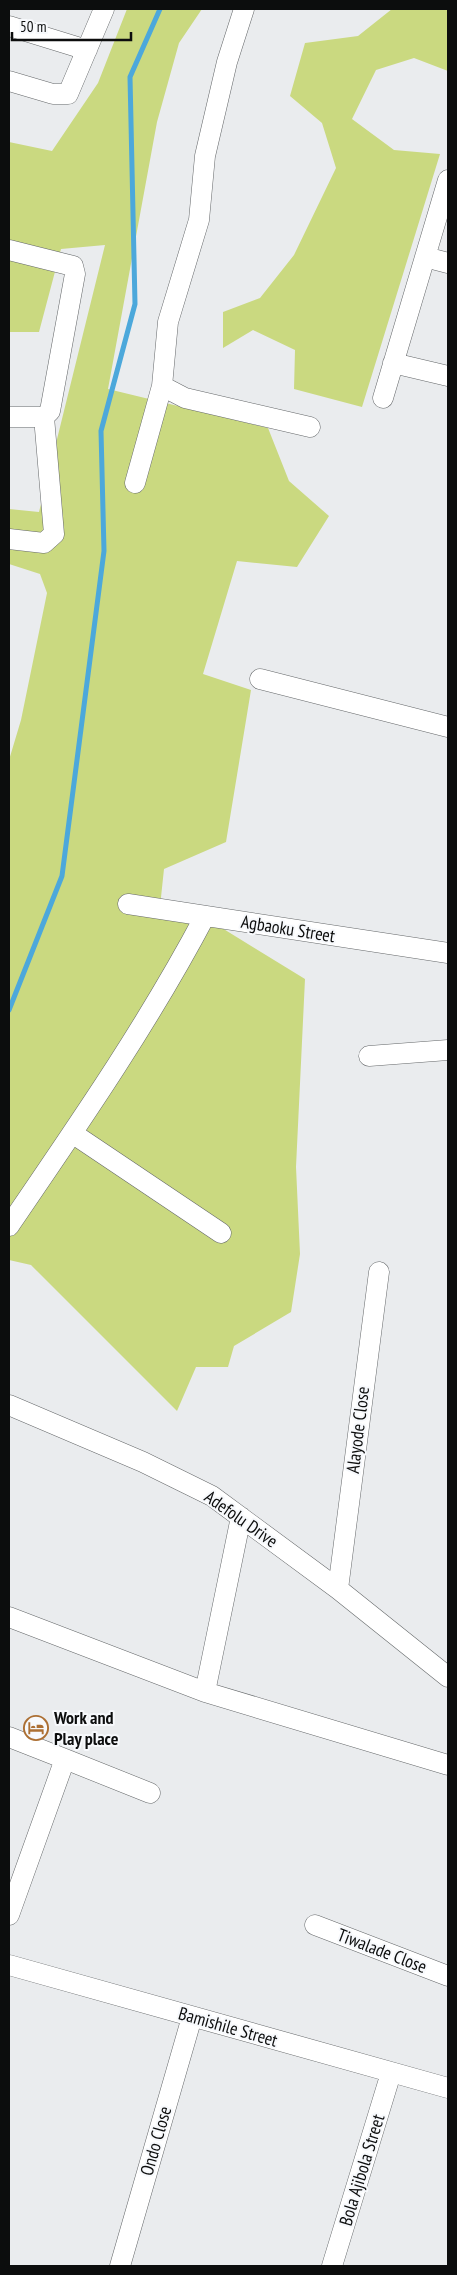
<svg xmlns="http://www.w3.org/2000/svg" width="457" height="2275" font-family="'PT Sans Narrow',sans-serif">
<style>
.green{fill:#cad980}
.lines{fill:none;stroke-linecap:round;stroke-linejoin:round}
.stream{stroke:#4ca8db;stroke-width:5}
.minor-casing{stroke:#65686a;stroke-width:21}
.minor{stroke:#fff;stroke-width:20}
.labels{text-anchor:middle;stroke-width:4;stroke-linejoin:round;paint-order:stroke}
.street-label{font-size:18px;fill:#0c0d0d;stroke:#f7f9fc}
.poi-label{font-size:18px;font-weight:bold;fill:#0c0d0d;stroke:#f7f9fc;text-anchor:start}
</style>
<rect width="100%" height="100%" fill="#eaecee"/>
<path class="green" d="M127,9h75l-23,34 -22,79 -49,267 160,39 21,53 40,35 -32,51 -60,-6 -34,113 48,16 -25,152 -62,27 -5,47 63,12 83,51 -9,188 4,87 -9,58 -57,34 -6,21h-32l-19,44 -146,-146 -22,-5v-500l12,-40 26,-127 -7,-19 -31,-10v-55l30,3 66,-267 -44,4 -22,83h-30v-190l43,9 46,-68z
M392,9h56v62l-34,-13 -38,12 -24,49 42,31 46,4 -78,253 -68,-18 1,-39 -42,-20 -30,18v-36l37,-14 34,-43 42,-87 -14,-45 -32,-27 15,-53 53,-7z"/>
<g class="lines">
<path class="stream" d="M9,1010l53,-134 42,-325 -3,-120 34,-127 -5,-227 30,-68"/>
<defs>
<path id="minor" d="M244,9l-17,53 -22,94 -6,64 -31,102 -6,64 23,12 125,29
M9,26l78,24
M9,81l44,13h15l36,-85
M9,250l64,16 2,8 -25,137 -6,6h-35
M425,257l23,6
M393,363l55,13
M383,398l65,-218
M135,483l27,-97
M9,539l35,4 10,-9 -10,-117
M260,679l188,48
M128,904l320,49
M369,1056l79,-6
M72,1133l149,100
M9,1226c69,-101 139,-202 196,-310
M9,1405l134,57 69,34 126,93 110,88
M338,1589l41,-317
M9,1617l196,75 243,73
M205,1692l36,-175
M9,1737l56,22
M9,1915l56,-156 85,34
M315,1925l133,51
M9,1965l439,123
M120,2266l72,-249
M332,2266l59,-193"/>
</defs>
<use href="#minor" class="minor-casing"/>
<use href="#minor" class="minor"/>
</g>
<defs>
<symbol id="hotel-ring" viewBox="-11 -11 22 22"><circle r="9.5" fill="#f7f9fc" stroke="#ac6f33" stroke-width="1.5"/><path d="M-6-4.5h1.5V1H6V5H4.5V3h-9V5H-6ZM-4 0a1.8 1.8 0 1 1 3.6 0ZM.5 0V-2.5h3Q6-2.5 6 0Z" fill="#ac6f33"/></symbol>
</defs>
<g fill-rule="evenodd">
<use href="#hotel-ring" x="22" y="1714" width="28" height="28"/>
</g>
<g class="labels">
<g class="street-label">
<text transform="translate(288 929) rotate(9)" y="6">Agbaoku Street</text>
<text transform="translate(358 1430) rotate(-83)" y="6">Alayode Close</text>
<text transform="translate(241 1519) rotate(35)" y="6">Adefolu Drive</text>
<text transform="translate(382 1951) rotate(21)" y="6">Tiwalade Close</text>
<text transform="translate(228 2027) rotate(16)" y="6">Bamishile Street</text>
<text transform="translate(156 2141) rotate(-74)" y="6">Ondo Close</text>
<text transform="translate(362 2170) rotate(-73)" y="6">Bola Ajibola Street</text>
</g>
<g class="poi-label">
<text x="54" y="1724">Work and<tspan x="54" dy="21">Play place</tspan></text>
</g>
</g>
<rect width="457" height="2275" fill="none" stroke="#0c0d0d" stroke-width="20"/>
<path d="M12 32v8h119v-8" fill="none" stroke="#0c0d0d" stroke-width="2.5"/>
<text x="20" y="32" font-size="15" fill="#0c0d0d" stroke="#f7f9fc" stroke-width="4" paint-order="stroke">50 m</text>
</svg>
